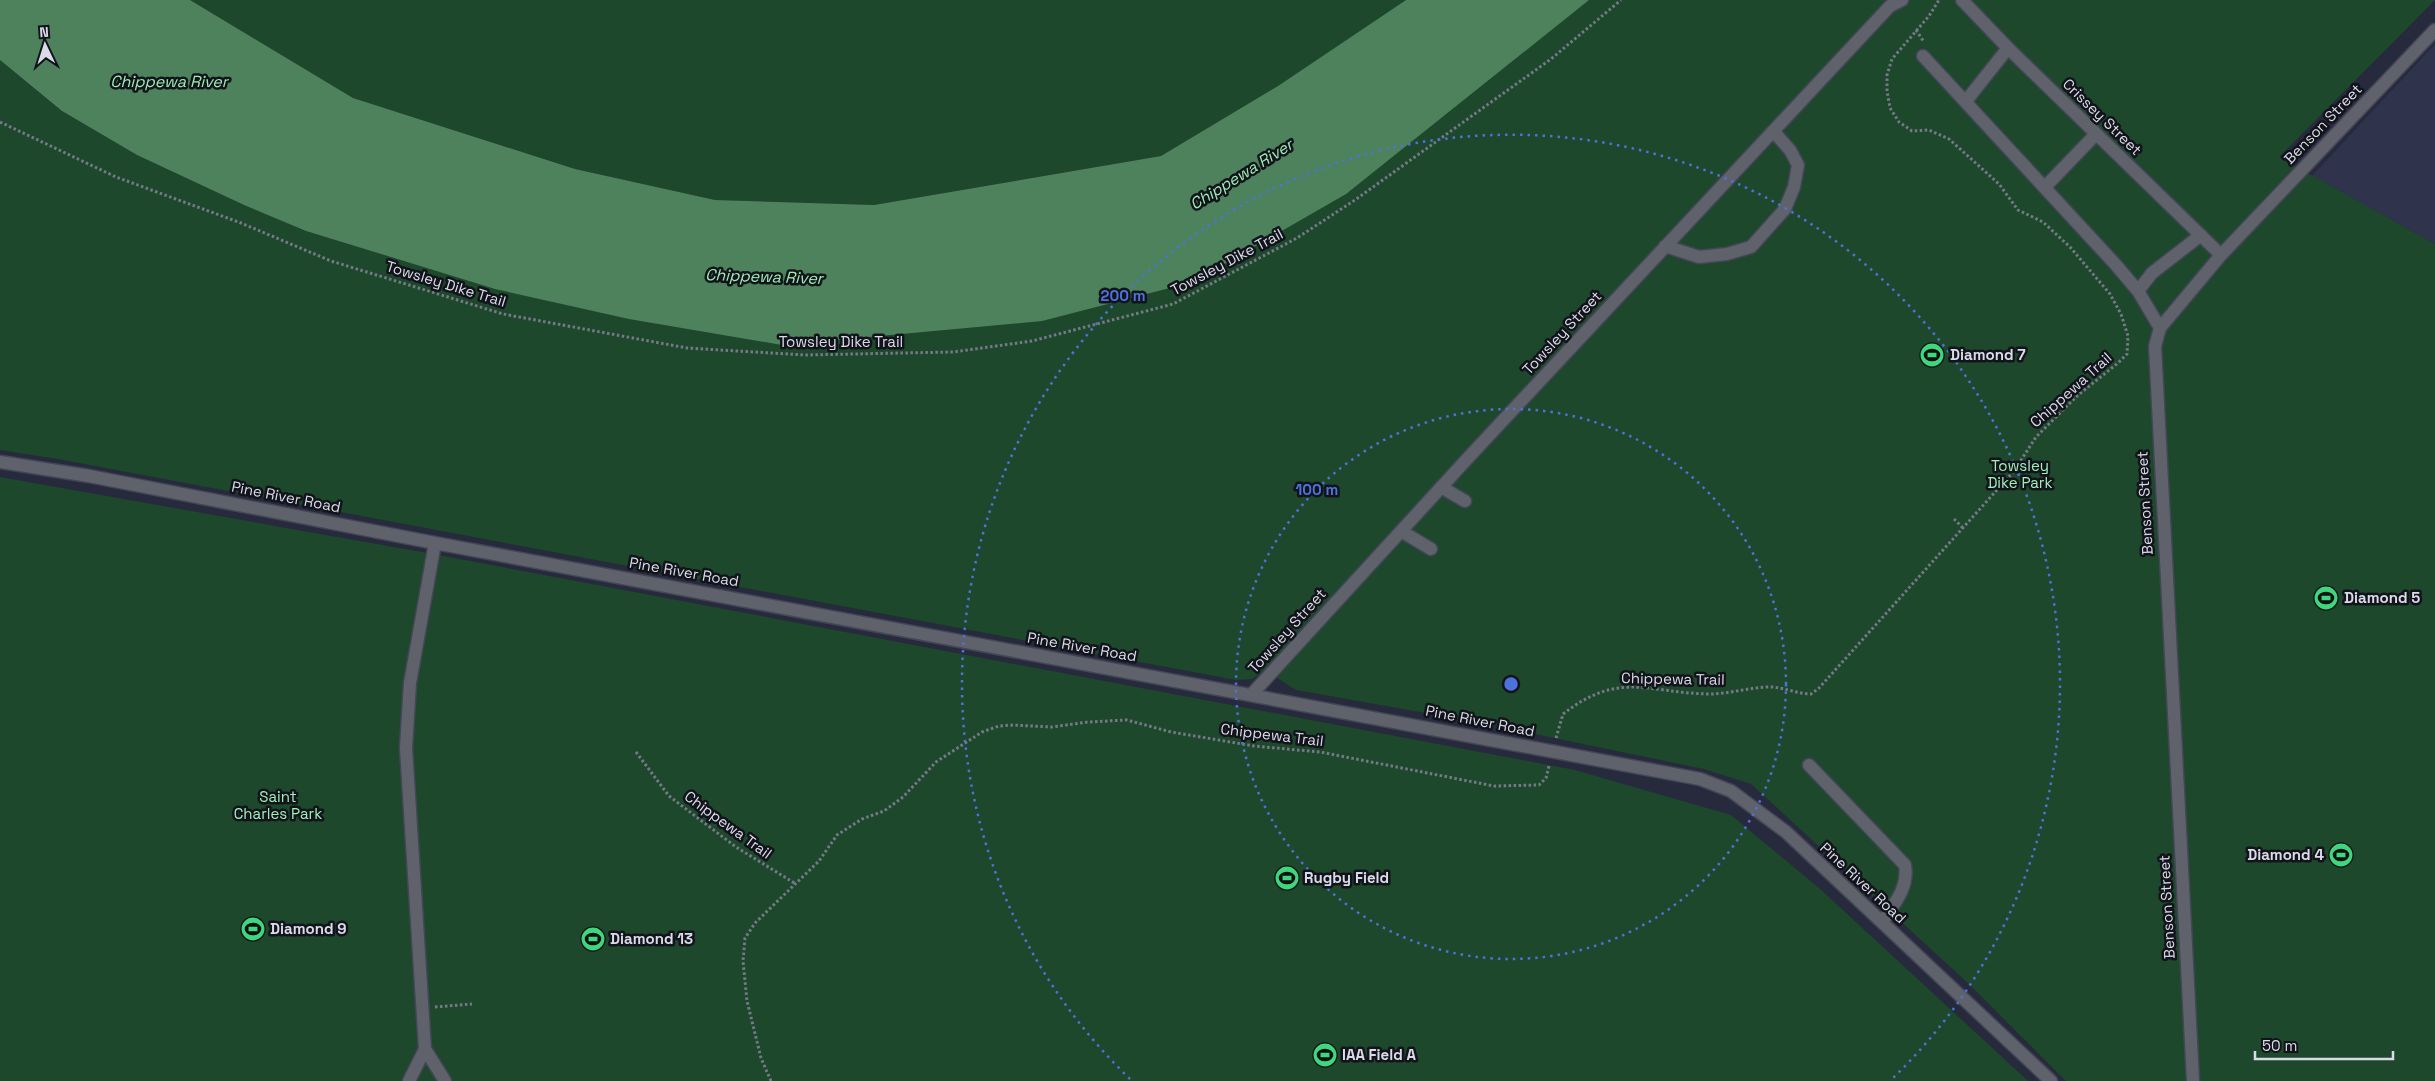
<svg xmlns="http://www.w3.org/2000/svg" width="2435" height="1081" font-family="'Space Grotesk',sans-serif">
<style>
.built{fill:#2f334b}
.green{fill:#1d482c}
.water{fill:#4e825d}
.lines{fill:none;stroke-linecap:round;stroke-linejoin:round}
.minor-casing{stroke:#434657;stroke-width:15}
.path{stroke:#767988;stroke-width:3;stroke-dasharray:2.5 2.5;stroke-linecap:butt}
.minor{stroke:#60626b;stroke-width:12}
.ring{fill:none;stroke:#4c72dc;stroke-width:2.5;stroke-dasharray:2.5 5}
.labels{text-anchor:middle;stroke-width:5;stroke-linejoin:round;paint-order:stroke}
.street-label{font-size:15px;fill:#d9dce7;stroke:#12131b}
.poi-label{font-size:15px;font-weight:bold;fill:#d9dce7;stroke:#12131b;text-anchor:start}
.park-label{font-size:15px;fill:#a1f0b7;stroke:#12131b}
.water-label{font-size:16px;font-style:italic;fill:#9decb3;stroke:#12131b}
.centre{fill:#4c72dc;stroke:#12131b;stroke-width:2.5}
.ring-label{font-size:15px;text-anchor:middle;font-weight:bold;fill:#4c72dc;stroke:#12131b;stroke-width:5;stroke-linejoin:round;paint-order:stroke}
</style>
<rect width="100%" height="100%" fill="#272a3c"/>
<path class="built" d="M2435,44v200l-123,-68z"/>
<path class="green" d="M190,0h1216l-128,86 -117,70 -287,49 -159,-5 -140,-31 -222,-71z
M1589,0h846l-156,157 156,87v837h-369l-96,-96 -219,-201 -47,-15 -227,-47 -181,-32 -31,-20 -13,9 -16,1 -1178,-221 -58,-9v-390l62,51 75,44 107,50 62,26 189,58 627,10 71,-17z
M0,477l433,77 1142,216 156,45 88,73 209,193h-2028z"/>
<path class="water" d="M0,0h190l163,98 222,71 140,31 159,5 287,-49 117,-70 128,-86h183l-243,194 -153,88 -151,39 -260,24 -153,-26 -134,-30 -189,-58 -62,-26 -107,-50 -75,-44 -62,-51z"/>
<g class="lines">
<defs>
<path id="minor" d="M1962,0l46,48 213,207
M1923,56l193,209 22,26 22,37
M1966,101l42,-53
M2045,187l51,-53
M1665,246l34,11 28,-3 24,-7 34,-38 9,-22 4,-22 -8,-15 -17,-19
M2138,291l14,-18 49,-38
M0,462l89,14 346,67 1265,236 31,12 55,41 265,249
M1441,487l24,14
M1401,531l30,18
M435,543l-25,140 -4,65 19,301 20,32
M1251,695l216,-236 423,-453 12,-6
M1809,765l96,100c4,23 -11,39 -23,57
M409,1081l16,-32
M2193,1081l-38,-735 5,-18 61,-73 214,-225"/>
</defs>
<use href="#minor" class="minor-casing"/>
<path class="path" d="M1916,30l8,12
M0,122l116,55 125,46 90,38 172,53 184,34 118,7 148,-3 79,-11 141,-37 124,-66 58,-38 196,-141 70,-59
M1954,519l9,9
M1556,738l7,-24c57,-44 84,-21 146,-20 19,0 38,-6 57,-7 16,-1 30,7 45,7l8,-6 195,-217 22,-34 41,-41 41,-33 9,-9 1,-18 -7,-22 -11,-20 -40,-47 -27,-25 -25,-12 -19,-26 -50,-45 -20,-9 -17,1 -13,-9 -9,-14 -3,-17v-16l5,-16 37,-43 10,-16
M636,752l33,44 67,51 60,37
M435,1007l37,-3
M771,1081l-10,-23 -14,-57 -4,-40 2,-23 10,-15 64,-62 18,-26 25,-16 22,-8 19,-14 33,-35 46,-30 17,-6 14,-1 39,2 36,-5 39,-2 44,12 83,14 66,6 174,34 45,-1 7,-7 3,-12"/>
<use href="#minor" class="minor"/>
</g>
<g class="ring">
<circle cx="1511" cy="684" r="275"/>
<path d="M1130 1079A549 549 0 1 1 1892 1079"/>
</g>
<defs>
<symbol id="stadium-disc" viewBox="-11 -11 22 22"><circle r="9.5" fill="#3fd77d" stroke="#12131b"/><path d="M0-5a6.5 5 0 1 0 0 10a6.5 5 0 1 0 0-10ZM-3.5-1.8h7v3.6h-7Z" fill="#111"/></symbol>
</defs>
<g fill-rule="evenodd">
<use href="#stadium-disc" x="1918" y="341" width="28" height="28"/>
<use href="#stadium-disc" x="2312" y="584" width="28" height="28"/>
<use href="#stadium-disc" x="2327" y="841" width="28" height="28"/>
<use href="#stadium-disc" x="1273" y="864" width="28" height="28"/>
<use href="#stadium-disc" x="239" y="915" width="28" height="28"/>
<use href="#stadium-disc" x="579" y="925" width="28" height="28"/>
<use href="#stadium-disc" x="1311" y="1041" width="28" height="28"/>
</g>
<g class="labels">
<g class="street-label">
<text transform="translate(2102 117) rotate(44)" y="5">Crissey Street</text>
<text transform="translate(2323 124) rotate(-46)" y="5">Benson Street</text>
<text transform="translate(1227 262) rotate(-28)" y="5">Towsley Dike Trail</text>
<text transform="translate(446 284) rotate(17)" y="5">Towsley Dike Trail</text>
<text transform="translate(1562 333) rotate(-47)" y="5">Towsley Street</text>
<text x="841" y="347">Towsley Dike Trail</text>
<text transform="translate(2071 390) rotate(-42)" y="5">Chippewa Trail</text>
<text transform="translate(286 497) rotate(11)" y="5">Pine River Road</text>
<text transform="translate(2145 503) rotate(-93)" y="5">Benson Street</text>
<text transform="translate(684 572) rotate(10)" y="5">Pine River Road</text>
<text transform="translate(1287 631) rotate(-48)" y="5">Towsley Street</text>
<text transform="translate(1082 647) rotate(10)" y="5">Pine River Road</text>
<text transform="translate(1673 679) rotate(1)" y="5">Chippewa Trail</text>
<text transform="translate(1480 721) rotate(11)" y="5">Pine River Road</text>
<text transform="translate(1272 735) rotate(7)" y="5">Chippewa Trail</text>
<text transform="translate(728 825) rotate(36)" y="5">Chippewa Trail</text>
<text transform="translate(1863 883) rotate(43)" y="5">Pine River Road</text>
<text transform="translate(2167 907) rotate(-93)" y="5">Benson Street</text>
</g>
<g class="poi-label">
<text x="1950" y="360">Diamond 7</text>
<text x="2344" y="603">Diamond 5</text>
<text x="2324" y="860" text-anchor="end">Diamond 4</text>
<text x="1304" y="883">Rugby Field</text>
<text x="270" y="934">Diamond 9</text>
<text x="610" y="944">Diamond 13</text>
<text x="1342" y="1060">IAA Field A</text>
</g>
<g class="park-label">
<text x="2020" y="471">Towsley<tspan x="2020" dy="17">Dike Park</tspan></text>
<text x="278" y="802">Saint<tspan x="278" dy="17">Charles Park</tspan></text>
</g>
<g class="water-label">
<text x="169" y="87">Chippewa River</text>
<text transform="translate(1241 174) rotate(-32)" y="6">Chippewa River</text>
<text transform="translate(764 276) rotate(2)" y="6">Chippewa River</text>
</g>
</g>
<circle cx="1511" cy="684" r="8" class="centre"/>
<g class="ring-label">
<text x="1123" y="301">200 m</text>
<text x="1317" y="495">100 m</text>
</g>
<g transform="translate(45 45) rotate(356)" stroke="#12131b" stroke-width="4" paint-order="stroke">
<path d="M0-4L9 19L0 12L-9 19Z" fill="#d9dce7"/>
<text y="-8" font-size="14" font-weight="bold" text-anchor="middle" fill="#d9dce7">N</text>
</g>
<path d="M2255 1051v8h138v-8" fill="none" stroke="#d9dce7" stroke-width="2.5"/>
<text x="2262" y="1051" font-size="15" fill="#d9dce7" stroke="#12131b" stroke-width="4" paint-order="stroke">50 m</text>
</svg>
